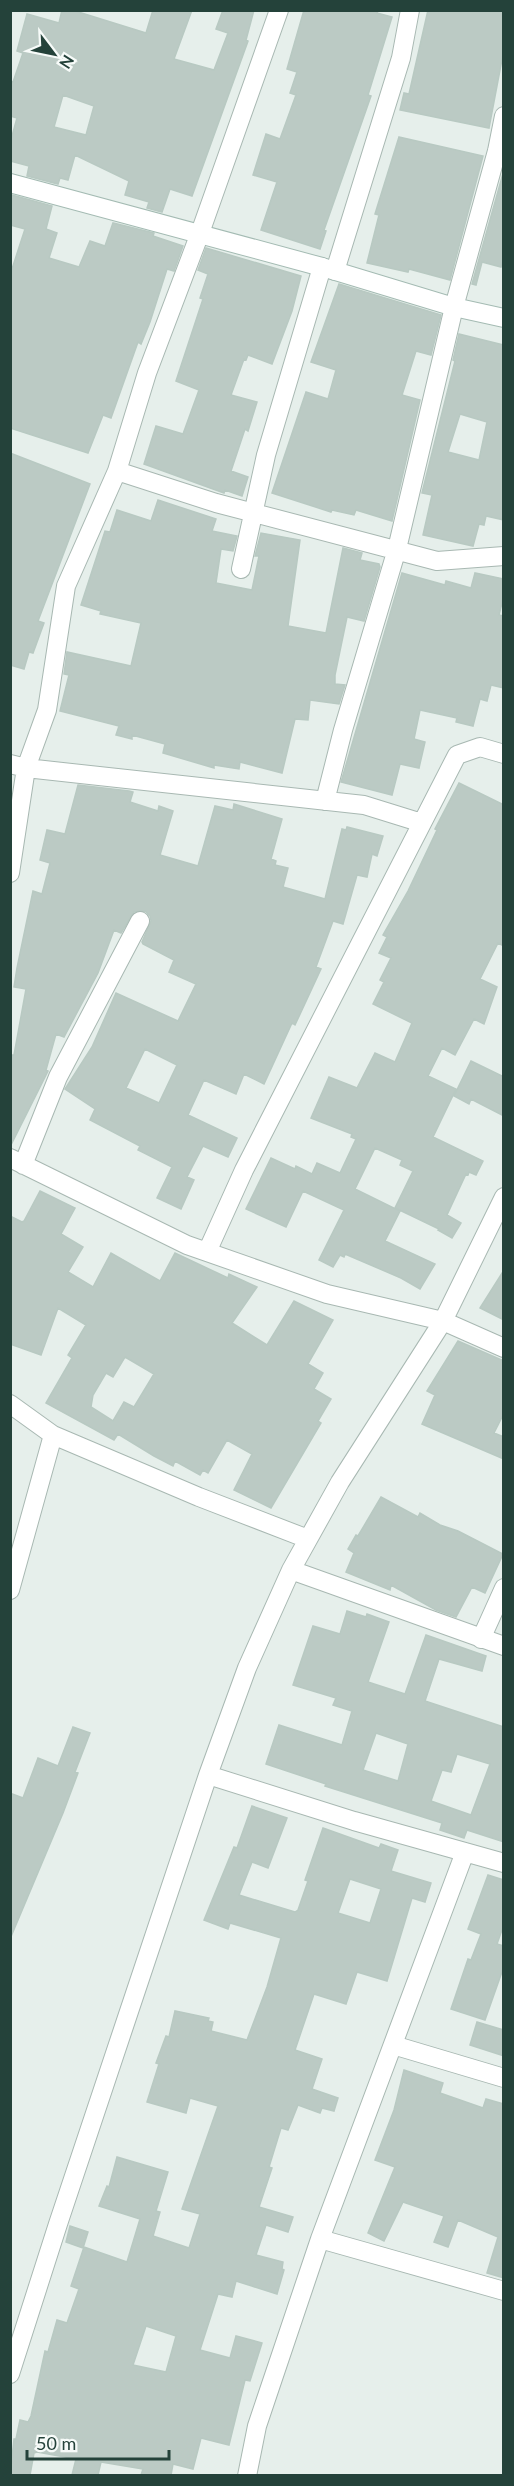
<svg xmlns="http://www.w3.org/2000/svg" width="514" height="2486" font-family="Lato,sans-serif">
<style>
.building{fill:#bbcac4;stroke:#b8c9c2;stroke-width:1.5;fill-rule:evenodd}
.lines{fill:none;stroke-linecap:round;stroke-linejoin:round}
.street-casing{stroke:#a8b8b2;stroke-width:20}
.secondary-casing{stroke:#a4bbb3;stroke-width:20}
.street{stroke:#fff;stroke-width:18}
.secondary{stroke:#fff;stroke-width:18}
</style>
<rect width="100%" height="100%" fill="#e6efeb"/>
<path class="building" d="M62,10h10l74,23 7,-23h39l-18,49 40,11 14,-37 -12,-4 7,-19h31l-8,30 2,1 -56,155 -22,-7 -8,23 -15,-4 2,-6 -24,-7 4,-14 -54,-26 -7,25 -8,-2 -2,6 -31,-8 2,-10 -19,-5v-18l7,-25 -7,-2v-35l3,1 10,-29 -6,-2 10,-37 32,9zM63,95l31,11 -8,29 -32,-8z
M304,10h74l-1,3 15,4 -24,78 3,1 -47,134 2,1 -6,18 -59,-19 16,-48 -24,-7 13,-41 14,5 16,-44 -6,-2 7,-21 -10,-3z
M428,10h76v39l-15,79 -89,-18 4,-17 5,1z
M399,137l84,19 -33,124 -41,-11 -1,3 -41,-9 12,-48 -4,-1z
M504,170v87l-3,10 -19,-5 -6,23 -4,-1z
M12,195l40,11 -6,23 11,4 -8,25 30,9 11,-26 15,5 8,-23 41,10 -1,3 30,10 -9,25 -7,-2 -17,53 -9,22 -3,-2 -27,76 -8,-3 -15,38 -78,-25v-153l15,-46 -15,-4z
M206,248l95,28 -9,35 -20,53 -24,-9 -2,5 -2,-1 -13,36 26,7 -9,29 -3,-2 -14,42 17,6 -6,19 -17,-6 -1,3 -80,-29 12,-38 27,8 16,-44 -23,-9 27,-82 -3,-1 8,-24 -10,-4z
M339,284l102,31 -10,40 -15,-4 -14,44 18,5 -28,121 -36,-11 -2,5 -22,-5 -1,2 -59,-19 34,-101 22,7 8,-29 -25,-8z
M459,334l45,11v175l-18,-4 -2,9 -5,-1 -6,22 -50,-11 9,-40 -10,-2 33,-132 -2,-1zM460,414l27,8 -8,38 -31,-8z
M10,453l80,31 -52,137 6,2 -11,30 -4,-1 -5,17 -14,-4z
M158,500l58,19 -4,12 25,5 -4,15 -12,-2 -5,34 36,7 7,-34h-4l6,-23 39,7 -12,86 38,7 17,-85 19,5 -2,7 19,4 1,3 -16,54 -17,-4 -12,58v9l10,1 -6,19 -29,-4 -2,20 -13,-1 -13,54 -42,-11 -1,7 -25,-4v3l-51,-15 2,-9 -33,-9v4l-16,-4 3,-9 -59,-15 9,-36 -5,-1 3,-22 64,14 10,-43 -41,-9 1,-3 -20,-6 24,-74 5,1 7,-22 34,11z
M402,573l43,12 1,-4 25,7 4,-15 29,6v16l-5,20 5,1v72l-13,-3 -4,16 -7,-2 -7,27 -17,-4 1,-4 -37,-8 -6,29 11,3 -6,26 -19,-4 -8,31 -51,-13z
M459,783l45,22v141l-6,-3 -18,36 17,8 -13,37 -10,-5 -19,36 -13,-7 -14,28 28,13 -23,48 50,24 -7,14 -7,-3 -1,3 -2,-1 -19,41 14,8 -9,15 -14,-8 1,-1 -44,-21 18,-37 -13,-6 2,-5 -27,-12 -20,41 45,22 -15,30 50,23 -15,25 -19,-11 -56,-24 -1,3 -4,-2 -7,12 -14,-7 25,-50 -41,-19 -17,36 -40,-18 25,-51 24,11 1,-3 16,8 5,-11 23,10 16,-34 -5,-2 1,-3 -41,-16 18,-41 28,11 18,-35 20,9 17,-39 -39,-19 11,-22 -4,-2 11,-22 -12,-5 8,-16 -4,-2 25,-44 29,-61 -2,-1z
M78,785l51,6 4,1 -3,10 28,9 1,-5 14,5 -13,44 38,11 17,-60 18,4 1,-6 48,15 -11,40 5,2 -1,4 13,3 -5,19 42,12 17,-70 4,1 1,-3 36,9 -6,20 -5,-2 -5,23 -10,-2 -14,49 -10,-3 -17,46 5,2 -26,56 -3,-2 -28,61 -20,-10 -8,20 -32,-14 -16,35 49,23 -9,19 -25,-11 -16,31 7,3 -13,29 -24,-11 15,-31 -34,-17 2,-4 -50,-26 5,-11 -30,-20 27,-42 24,-54 62,28 18,-37 -27,-12 5,-12 -31,-16 -1,-2 9,-21 -1,-5 -5,-5 -11,1 -13,21 -7,-3 -16,43 -34,64 -8,-3 -10,36 2,1 -38,76v-92h4l12,-66 -12,-2 3,-19 16,-77 9,3 8,-31 -10,-3 7,-30 18,4zM145,1049l32,16 -18,38 -33,-15z
M471,1061l33,16v39l-33,-17 -2,5 -15,-8z
M40,1191l35,17 -14,26 22,13 -15,25 25,15 18,-34 49,28 15,-28 53,25 1,-4 28,13 -25,36 35,22 27,-44 39,19 -25,44 15,9 -9,16 17,10 -13,22 3,2 -50,85 -37,-18 18,-36 -25,-14 -19,33 -5,-3 -3,5 -25,-14 -2,5 -19,-10 -36,-22 -4,6 -68,-37 26,-45 -4,-3 18,-30 -28,-17 -17,47 -31,-11v-128l12,6 2,-1zM125,1357l29,17 -20,33 -10,-5 -11,19 -22,-14 2,-12 13,-22 7,4z
M504,1270v50l-24,-12z
M458,1341l46,20v52l-10,20 10,4v22l-82,-35 13,-29 -8,-4z
M381,1497l37,20 2,-4 20,12 18,6 45,23 -18,39 -13,-6 -16,30 -20,-7 -45,-25 -1,5 -44,-18 8,-19 -6,-4 8,-14 2,1z
M347,1611l19,6 1,-3 22,8 -21,60 37,12 21,-59 60,21 -4,15 -43,-12 -14,42 79,26v115l-37,-12 -3,8 -24,-8 2,-7 -117,-37 1,-2 -60,-20 13,-39 63,20 10,-34 -19,-6 3,-7 -43,-13 20,-59 27,8zM376,1733l32,11 -10,37 -35,-11zM457,1754l33,10 -19,51 -40,-14 11,-31 9,2z
M73,1727l17,6 -15,39 3,1 -15,40 -53,126v-146l13,5 15,-40 20,8z
M252,1806l35,12 -19,50 -16,-6 -13,33 56,17 3,-2 10,-29 -3,-1 18,-52 56,20 2,-4 17,6 -7,21 40,12 -6,19 -13,-4 -25,83 -30,-9 -11,32 -32,-10 -19,56 27,9 -10,30 26,9 -4,13 -12,-3 -2,5 -22,-8 -10,25 -7,-2 -12,39 3,1 -13,39 34,10 -5,15 -22,-7 -10,30 27,7 -1,7 2,1 -7,24 -41,-13 -4,16 -14,-3 -18,56 30,8 6,-22 26,7 -12,38 -5,-1 -16,65 -28,-7 -8,31 -20,-5 -2,11h-30l2,-6 -42,-7 -3,13h-26l4,-16 -39,-7 -3,1 -4,22h-20l4,-36h2l4,-19 8,2 3,-6 14,-65 3,1 9,-32 10,3 12,-34 -8,-3 13,-39 43,15 13,-43 -41,-13 8,-20 2,1 8,-30 51,15 -12,39 4,1 -7,24 36,12 11,-34 -18,-5 36,-103 -28,-8 -4,15 -39,-11 12,-38 -3,-1 10,-27 3,1 6,-26 34,7 -1,3 5,1 -2,9 36,9 20,-53 14,-49 -51,-15 -2,6 -24,-9 30,-73 3,1zM350,1879l31,10 -11,34 -32,-10zM146,2326l30,10 -10,36 -33,-7z
M488,1875l16,5v44l-7,20 7,2v20l-19,54 -34,-11 17,-50 3,1 10,-26 -13,-5z
M477,2022l27,8v26l-34,-11z
M404,2070l39,13 -3,10 43,15 3,-9 18,5v174l-17,-5 11,-36 -40,-17 -10,27 -14,-5 10,-26 -41,-14 -19,39 -16,-8 27,-66 -20,-7 19,-50z
M70,2226l18,6 -5,16 -17,-6z"/>
<g class="lines">
<defs>
<path id="street" d="M335,271l66,-213 9,-48
M117,471l99,32 221,58 67,-5
M241,569l25,-114 56,-188
M10,764l16,4 338,37 58,18
M325,801l18,-71 54,-181 57,-242 43,-156 7,-35
M10,873l16,-105 21,-58 19,-124 51,-115 30,-98 53,-140 79,-223
M10,1158l177,87 140,49 116,27 61,27
M23,1165l35,-88 82,-156
M207,1252l37,-82 213,-415 23,-8 24,7
M10,1404l43,31 146,62 109,42
M291,1570l213,76
M10,1590l43,-155
M481,1639l23,-51
M208,1775l146,46 150,42
M393,2045l111,33
M320,2239l184,52
M10,2374l48,-150 150,-449 39,-107 44,-98 49,-88 103,-161 61,-124
M247,2476l10,-50 63,-187 145,-387"/>
<path id="secondary" d="M10,183l312,84 132,40 50,11"/>
</defs>
<use href="#street" class="street-casing"/>
<use href="#secondary" class="secondary-casing"/>
<use href="#street" class="street"/>
<use href="#secondary" class="secondary"/>
</g>
<rect width="514" height="2486" fill="none" stroke="#24423a" stroke-width="24"/>
<g transform="translate(54 54) rotate(122)" stroke="#f7fbf9" stroke-width="4.5" paint-order="stroke">
<path d="M0-4.5L10 22L0 15L-10 22Z" fill="#24423a"/>
<text y="-9" font-size="16" font-weight="bold" text-anchor="middle" fill="#24423a">N</text>
</g>
<path d="M27 2450v9h142v-9" fill="none" stroke="#24423a" stroke-width="3"/>
<text x="36" y="2450" font-size="18" fill="#24423a" stroke="#f7fbf9" stroke-width="4.5" paint-order="stroke">50 m</text>
</svg>
